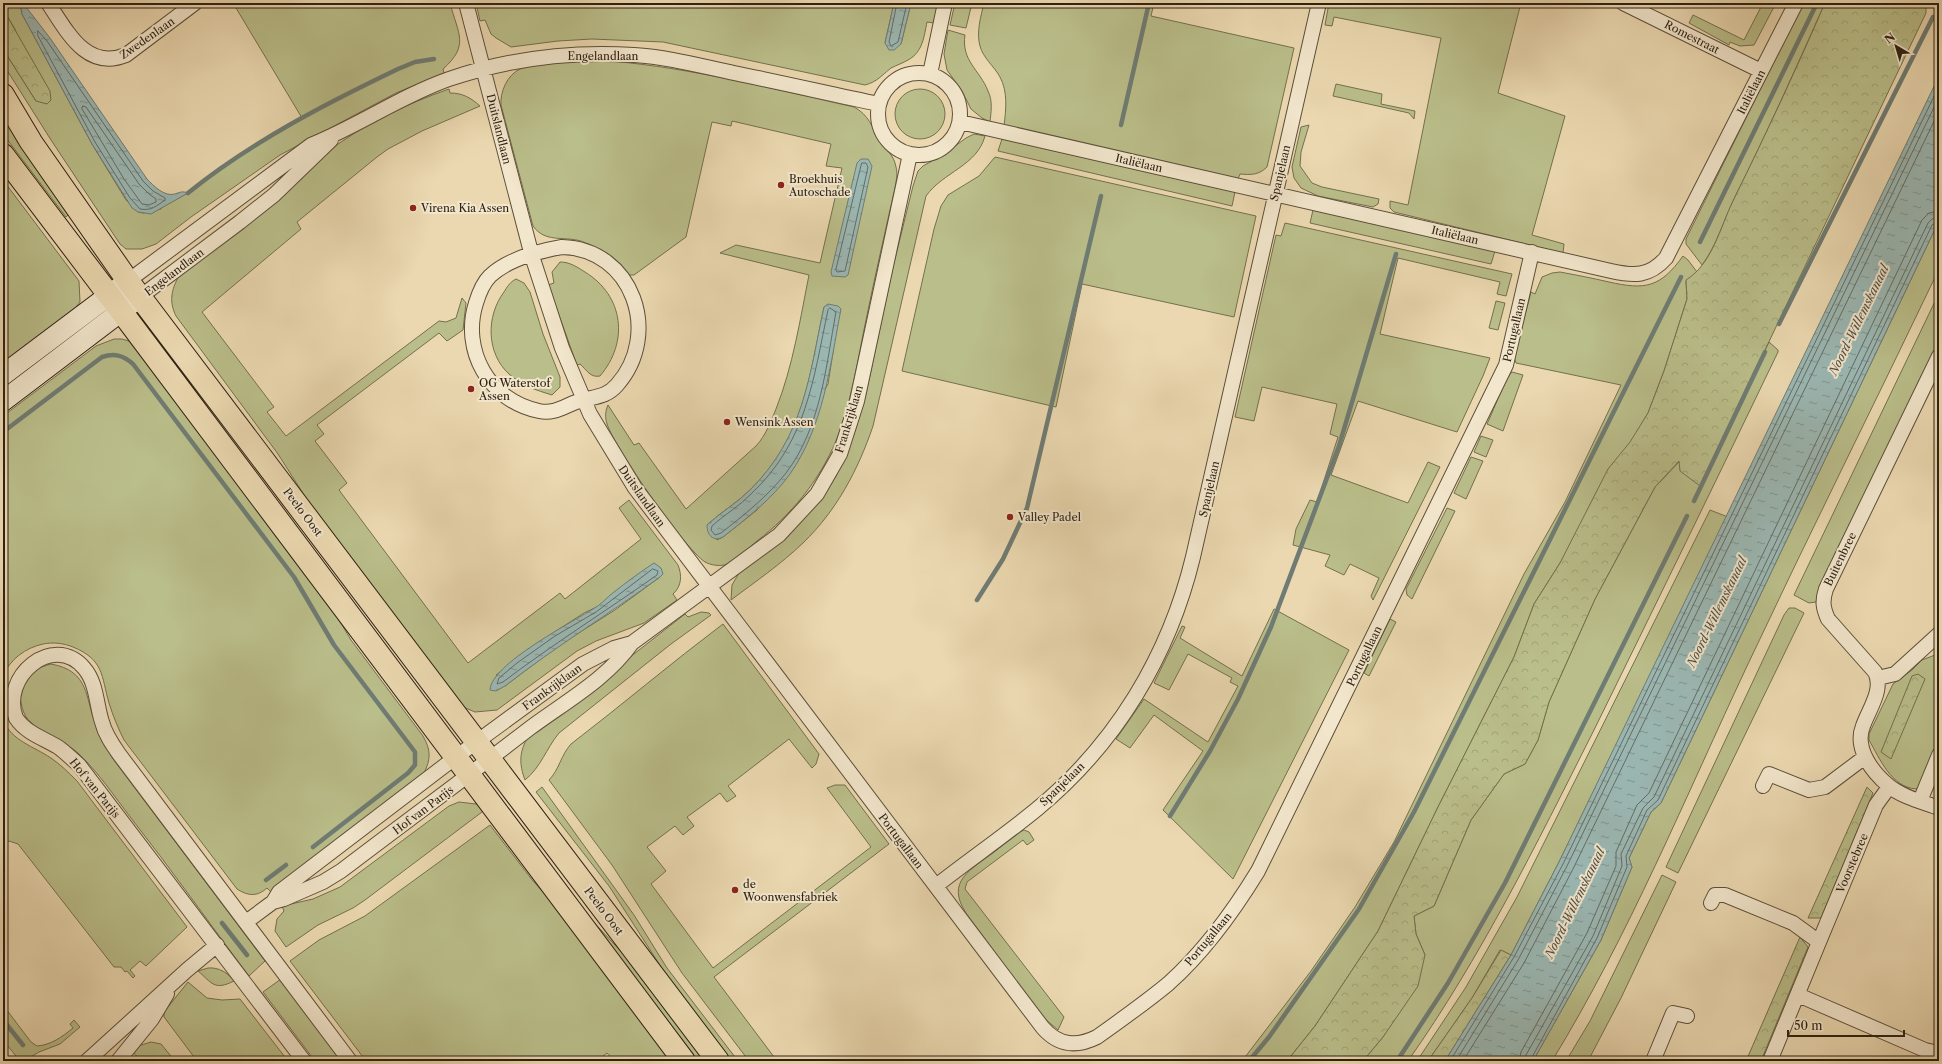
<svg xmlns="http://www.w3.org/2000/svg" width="1942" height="1064" font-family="'Libre Caslon Text',serif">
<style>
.green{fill:#babe8a;stroke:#74704e;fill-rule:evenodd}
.forest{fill:url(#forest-crowns);stroke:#74704e}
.water{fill:url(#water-ripples);stroke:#6f7c74}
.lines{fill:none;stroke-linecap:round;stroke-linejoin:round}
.shore{stroke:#646c64;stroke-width:1}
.stream{stroke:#6f7c74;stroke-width:4.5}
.street-casing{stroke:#5d4f3a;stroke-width:16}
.secondary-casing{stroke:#2e2113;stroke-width:22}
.primary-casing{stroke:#2e2113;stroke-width:24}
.highway-casing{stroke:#2e2113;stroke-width:24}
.street{stroke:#f2e6cc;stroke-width:14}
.secondary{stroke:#f2e6cc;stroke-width:20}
.primary{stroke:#ebd8b0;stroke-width:22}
.highway{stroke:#ebd8b0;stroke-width:22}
.poi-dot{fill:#8f2418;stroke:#f2e6cc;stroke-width:1.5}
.labels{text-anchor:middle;stroke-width:4;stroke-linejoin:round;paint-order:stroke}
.street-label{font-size:11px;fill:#2e2113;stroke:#f2e6cc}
.poi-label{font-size:11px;fill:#2e2113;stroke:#f2e6cc;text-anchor:start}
.water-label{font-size:12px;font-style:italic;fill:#4f4e43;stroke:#f2e6cc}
</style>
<defs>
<pattern id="forest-crowns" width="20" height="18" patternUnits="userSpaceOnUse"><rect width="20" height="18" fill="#babe8a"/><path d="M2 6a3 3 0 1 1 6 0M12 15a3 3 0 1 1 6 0" fill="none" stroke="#a0a376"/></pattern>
<pattern id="water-ripples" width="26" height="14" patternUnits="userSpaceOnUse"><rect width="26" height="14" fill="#9bb8b4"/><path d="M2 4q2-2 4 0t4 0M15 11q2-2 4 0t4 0" fill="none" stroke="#7f9591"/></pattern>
</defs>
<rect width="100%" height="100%" fill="#ebd8b0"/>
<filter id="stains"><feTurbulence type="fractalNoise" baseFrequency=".005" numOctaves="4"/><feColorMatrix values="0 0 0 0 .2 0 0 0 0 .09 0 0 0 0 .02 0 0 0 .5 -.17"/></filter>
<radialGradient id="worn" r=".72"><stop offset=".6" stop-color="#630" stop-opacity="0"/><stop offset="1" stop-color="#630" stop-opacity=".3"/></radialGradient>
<path class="green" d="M3,3h17l2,11 70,130 34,56 12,12 5,1 18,-4 3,-4 24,-12 21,-17 93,-58 -69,-115h217c8,31 20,42 -7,66l1,4 -48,20 -116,62 -89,62 -35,27 -14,5h-16l-6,-5 -69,-104 -48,-76v-15l33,52 -21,-72 -12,-20z
M476,3h418l-9,40 16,1 10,-41h28l-5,20 -7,-1c-3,14 -4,30 -19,38 -5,3 -11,5 -17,8 -9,7 -14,14 -26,17l-202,-43 -71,-3 -34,2 -47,6 -15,-9 -5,-4 -6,-14 -5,1z
M955,3h17l-6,25 -16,-3z
M984,3h170l-3,13 143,32 -27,119c-8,8 -16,8 -27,7l-2,5 -234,-53c2,-17 4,-34 -4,-49 -6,-11 -17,-19 -20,-31 -4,-14 1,-30 4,-43z
M1329,3h192l-23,90 67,23 -33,119 32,9 -1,9 -169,-41 -4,-4v-7l18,4 33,-167 -107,-21 -2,9 -7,-1z
M1763,3h13l-22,42 -14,1 -10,-4 -1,3 -40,-22 4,-8 51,25z
M1803,3h22c-29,65 -58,130 -90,194 -11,22 -18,48 -33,68l-16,-21v-5z
M948,30l17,5c-4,26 15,35 23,56 5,10 3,21 2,31l-8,-4 -11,-9 -9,-18 -15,-21 -3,-16z
M610,61c83,7 163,28 244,46 15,8 18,20 26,34 6,9 14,14 16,26 2,7 0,14 -1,21 -10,44 -20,88 -29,132 -8,38 -15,85 -30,121 -17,40 -45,74 -79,100 -9,7 -19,19 -30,23 -6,3 -17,1 -22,-2 -21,-14 -90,-114 -98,-138 -2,-7 -2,-12 1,-19l26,40 5,-2 47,66 70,-63c10,-11 14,-23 20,-37 17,-43 24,-89 33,-134l-89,-22 16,-8 84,18 22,-95 -16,-2 5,-22 -99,-23 -1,5 -19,-4 -26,115 -52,38h-5c-14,-15 -29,-27 -48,-34 -18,-5 -36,2 -48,-15l-32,-121c-1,-13 6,-30 19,-36 21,-8 66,-7 90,-8zM824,307l9,45 -5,32 -71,126 -34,27 -6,3 -9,-16c13,-12 29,-21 42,-34 55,-54 59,-113 74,-183z
M1336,84l46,10 -1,10 34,7 -1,8 -5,-6 -76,-17z
M895 114a25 25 0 1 1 50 0a25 25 0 1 1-50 0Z
M449,89l1,4c13,0 21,5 30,13l-58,25 -34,18 -11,8 -80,65 4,7 -99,83 72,95 -7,5 19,24 153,-115 7,1 10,-4 6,-20 4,5 -3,27 -16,11 -8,-8 -122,92 7,9 -9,7 32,42 -8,7 129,173 92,-70 5,6 76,-60 -22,-31 10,-8 49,65c4,10 4,21 -5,29l4,6 -33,23 -48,18 -19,10 -80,59 -22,2 -14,-6 -148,-197 -35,-55 -102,-138c-7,-14 -5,-26 3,-40 49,-41 96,-84 147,-123 36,-28 80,-49 123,-64zM660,577l-45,33 -57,36 -53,40 -9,-11 57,-42 31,-20z
M3,114l66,100 -3,3 -63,-83z
M1309,125l-8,27 -1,14 12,17 10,4 57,12 -1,5 -5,3 -55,-11 -17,-8 -7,-10 -2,-11 9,-40z
M974,134l11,2c-8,30 -42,36 -59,60l-53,230c-15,44 -36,84 -70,117 -22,21 -48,39 -72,57l1,-15 7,-12 86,-80 11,-17 18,-42 12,-40 27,-127 20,-81 5,-15 5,-5 20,-11 23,-17z
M1002,139l233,53 -3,14 -234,-55z
M995,157l261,59 -22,101 -152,-33 -26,123 -154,-36 32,-142 7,-23 7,-11 31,-19z
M3,180l76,101 1,21 -14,18 -63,48z
M1313,210l182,41 -4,13 -181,-41z
M1285,223l227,51 -6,22 -9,-2 3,-12 -102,-24 -18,76 110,24 -7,18 -26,56 -99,-31 -27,74 77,28 20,-41 12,5 -67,133 -2,-4 8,-18 -29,-14 -6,11 -19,-9 5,-11 -37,-10 3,-16 14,-29 7,2 21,-65 -8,-3 7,-30 -75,-17 -8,34 -19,-4 41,-182 5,1z
M1939,225v44c-63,132 -129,263 -191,395 -63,134 -119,271 -196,397h-19l68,-121 31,-73 -3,-9 22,-46 10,-9 275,-576z
M1683,256l5,4 9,12 -11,9 1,18 -23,72 -16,42 -88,150 -26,41 -20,53 -76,150 -60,124 -63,95 -28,35h-45l69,-90 44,-64 39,-65 130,-268 41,-72 56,-117 -105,-22 -2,-6 17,-65 4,2 7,-17 10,-4 8,-1c16,3 32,6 49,10 36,8 51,6 74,-26z
M560,262c10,0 17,5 25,10 39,24 44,70 15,104 -10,2 -13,-6 -20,-12l-3,1 -29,-80 6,-2 -2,-11z
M516,279l8,4 6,9 13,42 17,43v10l-8,8c-16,-5 -30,-9 -43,-21 -23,-21 -23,-58 -5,-82 3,-5 6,-10 12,-13z
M1939,293v52l-123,257 -7,1 -15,-8z
M1496,301l9,2 -7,27 -9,-2z
M114,339h8l10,3 204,273 15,25 72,96c8,14 8,23 1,37l-153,119 -4,-4c-10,9 -19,8 -30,1l-113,-149c-6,-12 -11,-24 -15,-37 -8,-28 -5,-43 -36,-56 -10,-4 -20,-5 -30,-3 -18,4 -32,15 -40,31v-259l93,-70z
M1769,342l9,8v2c-61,127 -123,254 -185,380 -57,113 -112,225 -185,329h-45l20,-24 42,-82 -9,-21 -2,-18 20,-10 37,-86 33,-46 21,-10 13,-24 11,-38 46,-103 60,-112 25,-26 20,25z
M1512,372l11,3 -20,56 -16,-7c5,-10 19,-47 25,-52z
M1481,436l12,4 -7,17 -12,-5z
M1471,457l12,4 -17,38 -12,-6z
M1447,508l8,3 -43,88 -5,-4 -1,-6z
M1710,510l18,7 -169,345 -48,93 -11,-5 -28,48 -44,63h-11l49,-74 51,-90z
M1789,608h6l9,5 -126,260 -12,-6 118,-252z
M1274,609l75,41 -116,229 -70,-69 40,-59 -49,-36 -24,33 -14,-9 28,-40 64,43 30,-56 -8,-4 2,-4 -44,-24 -19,36 -15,-7 28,-57 3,1 -5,11 62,38z
M701,612l8,1 2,2 -40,29 -112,89c-13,16 -18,34 -34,47 -6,-16 -6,-28 3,-43l157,-123 3,3z
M1390,619l6,3 -27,54 -5,-3z
M723,624l96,130 -3,10 -4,4 -23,-29 -61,47 8,10 -9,6 -7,-9 -33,24 7,9 -11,9 -8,-9 -28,21 19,24 -15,13 62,84 158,-121 -44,-59 8,-3h10l44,59 -175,133 63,84h-28l-67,-88 -70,-108 -63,-85c10,-10 12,-25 22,-36 51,-39 100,-81 152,-120z
M1935,655l4,2v59l-4,9 4,2v18l-16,38 -7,6c-25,-2 -36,-30 -47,-49v-6l24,-50 19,-14 10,-10z
M51,664c39,7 34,34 45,62 4,12 11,22 17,33l152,202 -16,15c-40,-53 -78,-107 -118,-158 -17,-22 -32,-45 -52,-64 -14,-14 -47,-22 -55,-41 -10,-25 2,-43 27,-49z
M3,720c9,21 30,26 48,38 10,7 17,14 26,23l110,146 -41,39 -6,-5 -10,9 5,6 -2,2 -6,-7 -2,1 -4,-5h-7l-96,-123 -9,-3 -6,3z
M542,787l92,128 33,53 71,93h-7l-68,-91 -54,-84 -73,-94z
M459,802l17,2 10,5 -121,91 -12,8 -35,17 -32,22 -11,-16 2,-12 7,-8 -2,-5 31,-7 27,-12 109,-81z
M490,825l43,56 47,51 97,129h-63l-7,-8 -10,8h-231l-76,-100 29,-21 46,-24z
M1024,830l5,2 5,8 -7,5 -4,-5 -56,42 -2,7 99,128 -6,13 -14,-12 -78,-105c-21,-32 5,-43 28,-61 9,-7 19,-17 30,-22z
M1662,875l14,7 -55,116 -33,63h-22l24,-40z
M588,916l52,56 68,89h-18z
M208,968c11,-1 20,5 26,13 -20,10 -22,2 -36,-10z
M281,979l62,82h-28l-52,-69z
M188,982l19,16 15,2 18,-1 48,62h-91l-33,-44v-5z
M3,1005l28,37 6,4c14,-1 25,-9 36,-18l-3,-4 4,-4 6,7 -20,17 -21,8 -15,9h-4l-17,-21z
M151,1042l10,2 14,17h-34l-9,-10 6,-5z"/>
<path class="forest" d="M1825,3h101v10l-226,473 -20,-15 -1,-10 -24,26 -60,112 -46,103 -11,38 -13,24 -21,10 -33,46 -37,86 -20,10 2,18 9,21 -7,31 -35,51 -20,24h-76l28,-35 63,-95 60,-124 76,-150 20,-53 26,-41 48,-94 22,-27 18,-29 16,-42 23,-72 -1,-19c26,-16 34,-52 47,-79 32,-65 63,-131 92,-198z
M3,9l47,82 1,9 -4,4 -11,-3 -33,-52z
M1918,674l7,5 -34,80 -10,-7 31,-76z
M1867,787l6,6 -52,125h-13z
M1800,937l8,10 -47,114h-15z
M1501,950l10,5 -66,106h-17l44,-63z"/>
<path class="water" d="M20,3h3l27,35 97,141c7,7 17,18 28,15 5,-2 8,-3 13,-1l-37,21 -13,-2 -6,-4 -40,-64 -70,-130z
M894,3h17l-10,41 -7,6h-5l-4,-7z
M1939,76v149l-3,2 -275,576 -10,9 -22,46 3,9 -31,73 -68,121h-88l66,-106 48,-93z
M861,159h7l4,7 -24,109 -3,2 -13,-1 -1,-4 26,-109z
M828,304l10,2 3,3c-11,57 -17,116 -51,165 -18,25 -43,44 -67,63 -10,5 -16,-2 -16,-12 14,-13 30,-22 43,-35 54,-54 59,-113 74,-183z
M654,563l7,5 2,6 -3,3c-51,37 -105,70 -155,109l-9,5 -6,-1c1,-26 81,-67 103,-81 8,-4 14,-12 21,-17 13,-10 26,-20 40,-29z"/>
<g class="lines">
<path class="shore" d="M897,3l-8,39 2,4 7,-4 9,-39
M38,31l9,10 96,140 10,10 12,7v2c-9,6 -13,11 -25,9l-10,-11 -35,-56 -57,-106z
M83,106l3,1 53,77 10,10 7,5v3l-7,3 -7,-1 -18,-25 -42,-70z
M862,163h4l2,4 -23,104 -8,1 -1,-2z
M830,308l6,4c-10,54 -15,115 -50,161 -19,24 -42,42 -65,60l-6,2 -4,-5 1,-4c13,-12 28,-20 40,-33 55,-52 61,-113 76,-183z
M653,569l5,2 -1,4c-51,36 -104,69 -154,107l-6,2 2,-6 18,-15 38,-27 41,-24z
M1450,1061l64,-104 49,-93 376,-778
M1456,1061l62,-101 49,-94 372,-769
M1463,1061l61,-98 49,-94 366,-758
M1519,1061l2,-9 66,-119 29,-67v-14l21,-47 12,-12 273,-573 7,-7 10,-2
M1525,1061l1,-6 67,-119 29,-70 -1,-12 22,-46 11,-11 274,-574 4,-4 7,-2
M1530,1061l67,-123 30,-71 -1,-11 21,-46 11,-10 274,-575 7,-3"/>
<path class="stream" d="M1121,125l28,-122
M188,193c63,-51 137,-89 210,-124l17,-7 19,-3
M1700,242l117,-239
M1779,324l154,-307
M3,432l99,-75c12,-4 21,-2 31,7l161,213 40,68 81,107v13l-7,8 -95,74
M1694,501l71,-149
M977,600l26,-41 24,-51 74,-312
M1170,816l40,-65 28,-52 33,-72 68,-181 57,-192
M266,880l20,-15
M222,923l25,32
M3,1020l20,25
M1249,1061l20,-24 90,-128 55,-97 267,-535
M1397,1061l51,-78 57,-100 182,-367"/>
<defs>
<path id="street" d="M48,3c19,28 38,68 78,52l69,-52
M466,3l66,253 30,92 28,66 45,74 408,540c16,18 34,19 54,9 24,-17 48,-34 71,-53 36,-32 65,-72 90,-113l248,-506 26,-113
M1623,3l138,68
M878 114a41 41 0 1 1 82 0a41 41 0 1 1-82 0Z
M930,74l15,-71
M960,122l651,149c23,5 38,6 55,-13l130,-255
M562,247c71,2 100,87 55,138 -12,14 -26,11 -41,17 -13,5 -22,12 -37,9 -50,-10 -78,-61 -63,-108 3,-10 7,-20 14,-27 18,-17 49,-25 72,-29z
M128,281l183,-136c47,-19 90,-49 138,-66 59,-20 123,-28 185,-24 34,2 67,11 100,18 49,10 97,21 145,31
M140,297l100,-75 34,-27 57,-55
M1939,356l-113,233c-4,12 -3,19 2,30l47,53c9,17 -6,37 -12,54 -9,22 9,46 26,60 13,11 34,16 50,22
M1878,678l17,-4 44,-40
M1763,786l6,-12 40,16 16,-3 40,-30
M1920,801l19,-46
M936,886c33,-26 68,-50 101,-77 79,-65 132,-153 156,-252l126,-554
M273,902l6,-10 177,-135 127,-93 31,-16 18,-5
M1711,903l4,-8h10l68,28 26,19 -49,119
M246,922l27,-20 11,-3 39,-17 18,-11c63,-48 127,-95 189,-143 35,-26 77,-49 102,-85l147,-108 38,-41 23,-40 17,-53 53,-247
M1819,942l57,-137 13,-18
M1798,995l127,55 14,3
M87,1061l100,-91 30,-25
M118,1061l34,-42 15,-25
M304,1061l-225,-296c-7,-6 -14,-13 -21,-18 -15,-9 -32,-14 -42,-29 -16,-41 37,-86 68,-50 13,15 12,36 18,54 3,12 10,22 17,32l231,307
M1653,1061l20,-48 14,3"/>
<path id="secondary" d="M3,375l125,-94
M3,401l137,-104"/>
<path id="primary" d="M128,281l590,780
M109,295l575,766"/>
<path id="highway" d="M3,95l28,47 97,139
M3,155l106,140"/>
</defs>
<use href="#street" class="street-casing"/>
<use href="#secondary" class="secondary-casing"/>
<use href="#primary" class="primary-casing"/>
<use href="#highway" class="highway-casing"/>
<use href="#street" class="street"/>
<use href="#secondary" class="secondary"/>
<use href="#primary" class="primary"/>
<use href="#highway" class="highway"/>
</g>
<g class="poi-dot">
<circle cx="781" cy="185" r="4"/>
<circle cx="413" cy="208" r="4"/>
<circle cx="471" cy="389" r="4"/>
<circle cx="727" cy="422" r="4"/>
<circle cx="1010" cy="517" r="4"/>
<circle cx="735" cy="890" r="4"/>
</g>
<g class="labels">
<g class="street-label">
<text transform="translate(1692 37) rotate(27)" y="4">Romestraat</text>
<text transform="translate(147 38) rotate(-35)" y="4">Zwedenlaan</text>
<text x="603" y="60">Engelandlaan</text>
<text transform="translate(1751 92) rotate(-63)" y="4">Italiëlaan</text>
<text transform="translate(499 129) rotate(76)" y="4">Duitslandlaan</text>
<text transform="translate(1139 163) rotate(13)" y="4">Italiëlaan</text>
<text transform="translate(1280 173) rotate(-77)" y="4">Spanjelaan</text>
<text transform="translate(1455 235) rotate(13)" y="4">Italiëlaan</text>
<text transform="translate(174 272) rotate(-37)" y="4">Engelandlaan</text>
<text transform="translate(1514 330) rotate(-77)" y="4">Portugallaan</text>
<text transform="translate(849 419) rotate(-73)" y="4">Frankrijklaan</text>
<text transform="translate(1209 489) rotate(-77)" y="4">Spanjelaan</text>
<text transform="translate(642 496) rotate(55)" y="4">Duitslandlaan</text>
<text transform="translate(303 512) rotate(53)" y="4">Peelo Oost</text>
<text transform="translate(1840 559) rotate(-64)" y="4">Buitenbree</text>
<text transform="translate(1364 656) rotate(-64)" y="4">Portugallaan</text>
<text transform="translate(552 687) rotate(-36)" y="4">Frankrijklaan</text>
<text transform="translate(1062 784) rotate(-44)" y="4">Spanjelaan</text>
<text transform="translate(95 788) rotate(51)" y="4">Hof van Parijs</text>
<text transform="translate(423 810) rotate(-37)" y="4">Hof van Parijs</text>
<text transform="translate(901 841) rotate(53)" y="4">Portugallaan</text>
<text transform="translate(1852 863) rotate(-67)" y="4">Voorstebree</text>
<text transform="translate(604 911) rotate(53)" y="4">Peelo Oost</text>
<text transform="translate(1208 939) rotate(-50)" y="4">Portugallaan</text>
</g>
<g class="poi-label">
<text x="789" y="183">Broekhuis<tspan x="789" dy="13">Autoschade</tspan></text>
<text x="421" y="212">Virena Kia Assen</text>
<text x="479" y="387">OG Waterstof<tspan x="479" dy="13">Assen</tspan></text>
<text x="735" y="426">Wensink Assen</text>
<text x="1018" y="521">Valley Padel</text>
<text x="743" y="888">de<tspan x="743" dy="13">Woonwensfabriek</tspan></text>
</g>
<g class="water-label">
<text transform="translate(1859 320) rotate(-64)" y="4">Noord-Willemskanaal</text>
<text transform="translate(1717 612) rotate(-64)" y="4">Noord-Willemskanaal</text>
<text transform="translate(1575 903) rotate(-64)" y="4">Noord-Willemskanaal</text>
</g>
</g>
<rect width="1942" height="1064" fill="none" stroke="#ebd8b0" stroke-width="16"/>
<rect x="4" y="4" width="1934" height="1056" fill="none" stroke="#2e2113" stroke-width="2"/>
<rect x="8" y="8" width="1926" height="1048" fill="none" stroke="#2e2113"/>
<g transform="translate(1896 46) rotate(322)" stroke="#f2e6cc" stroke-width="3" paint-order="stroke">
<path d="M0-3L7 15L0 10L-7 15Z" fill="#2e2113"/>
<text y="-6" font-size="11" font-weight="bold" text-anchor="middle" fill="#2e2113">N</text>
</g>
<path d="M1788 1030v6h116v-6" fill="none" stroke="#2e2113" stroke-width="2"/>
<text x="1794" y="1030" font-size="12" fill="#2e2113" stroke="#f2e6cc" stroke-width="3" paint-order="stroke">50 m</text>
<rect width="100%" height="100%" filter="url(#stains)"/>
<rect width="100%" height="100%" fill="url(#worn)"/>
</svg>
